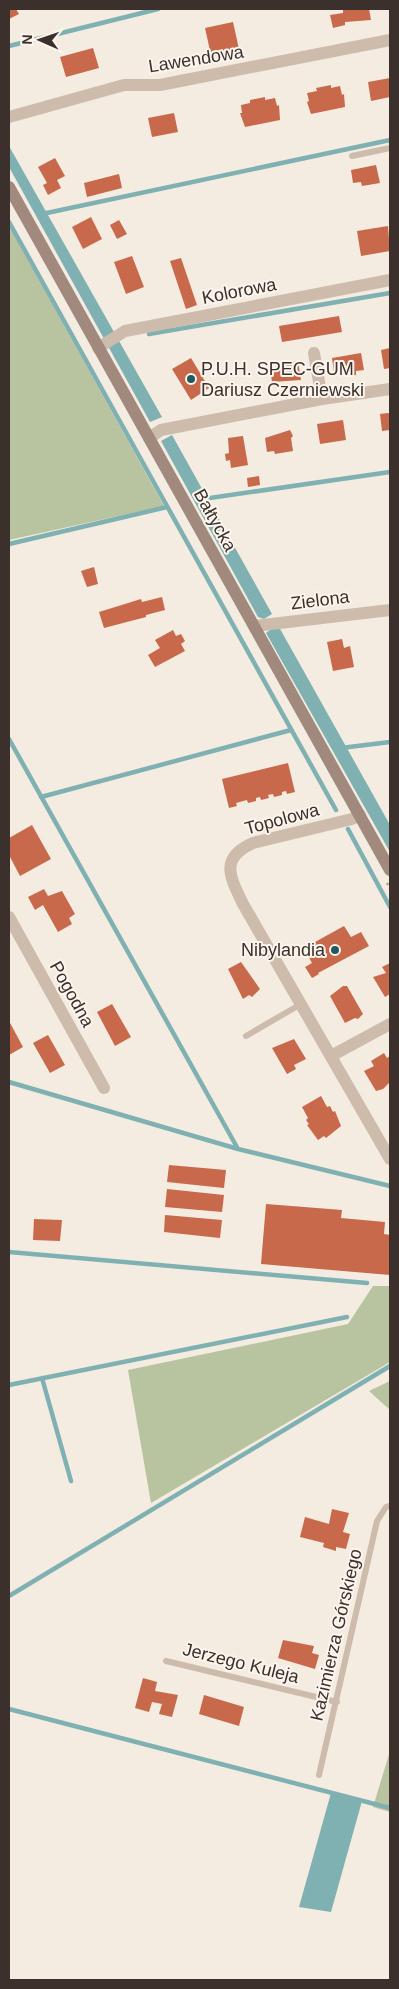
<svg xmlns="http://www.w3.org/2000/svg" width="399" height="1989" font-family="Arial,sans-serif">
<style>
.green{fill:#b8c4a0}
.water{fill:#7fb0b2}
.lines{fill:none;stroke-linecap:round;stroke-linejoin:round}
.stream{stroke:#7fb0b2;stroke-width:4.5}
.building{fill:#c8694b}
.path{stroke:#b9a596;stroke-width:2.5;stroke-dasharray:2.5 2.5;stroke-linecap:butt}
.lane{stroke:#cdbbac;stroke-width:6}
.street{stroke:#cdbbac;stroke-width:12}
.secondary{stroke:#a18a7d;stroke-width:12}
.poi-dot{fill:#1f5a5e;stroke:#fbf5ee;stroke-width:2}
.labels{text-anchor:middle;stroke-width:4;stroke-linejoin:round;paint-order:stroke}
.street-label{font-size:18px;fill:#3b302b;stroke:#fbf5ee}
.poi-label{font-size:18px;fill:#3b302b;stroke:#fbf5ee;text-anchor:start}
</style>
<rect width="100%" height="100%" fill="#f4ebe1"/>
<path class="green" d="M9,226l155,280 -155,34z
M373,1286h17v76l-239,141 -23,-133 220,-46z
M390,1381v29l-21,-19z
M390,1751v61l-17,-5z"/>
<path class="water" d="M9,146l153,271 -12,5 -141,-255z
M172,435l100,179 -8,5 -6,-2 -97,-176z
M279,627l111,198v27l-124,-219 5,-4z
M331,1793l31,8 -31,111 -32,-5z"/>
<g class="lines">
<path class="stream" d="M9,46l149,-37
M42,214l348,-74
M9,222l327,588
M149,334l241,-41
M203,499l187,-27
M9,544l158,-37
M9,739l229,410
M341,748l49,-6
M41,797l250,-67
M348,829l42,78
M9,1082l229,67 152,37
M9,1252l358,31
M42,1378l29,103
M9,1385l338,-68
M9,1596l381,-230
M9,1709l381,99"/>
</g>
<path class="building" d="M9,9h7l3,5 -10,5z
M343,9h26l2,11 -26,2v3l-12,3 -3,-13 13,-2z
M233,22l6,27 -28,6 -6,-27z
M93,48l6,20 -33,9 -6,-20z
M390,78v19l-19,4 -3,-19z
M331,85v3l9,-2 2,9 2,-1 1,13 -34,7 -4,-12 2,-1 -2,-8 10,-2 -1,-3z
M265,97v3l10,-2 2,8 2,-1 1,15 -35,7 -5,-14h2l-1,-8 9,-2v-3z
M174,113l4,19 -26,5 -4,-19z
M55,158l10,18 -8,4 4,8 -13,7 -5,-10 4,-2 -9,-16z
M376,165l4,18 -18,3 -1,-4 -8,1 -2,-13z
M119,174l3,14 -35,9 -3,-14z
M91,217l11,22 -19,10 -11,-22z
M119,220l8,14 -10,5 -7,-14z
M388,226l2,25 -29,5 -4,-25z
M132,256l12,31 -18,7 -12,-32z
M181,258l16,47 -11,4 -16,-48z
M339,316l3,16 -60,10 -3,-16z
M390,348v20l-6,1 -3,-19z
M361,353l3,17 -8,1v4l-7,1v-4l-15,1 -2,-15z
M191,358l18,30 -18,12 -19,-31z
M298,361l3,19 -29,2 -2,-14 7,-1v-2z
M388,413l2,1v16l-8,1 -2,-17z
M343,420l3,20 -26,4 -3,-20z
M290,430l3,6 -2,2 2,13 -18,3 -1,-3 -7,1 -2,-14z
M243,436l5,29 -17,3 -1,-8 -4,1 -1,-7 4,-1 -1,-15z
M259,476l1,9 -12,2 -1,-9z
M94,567l4,17 -11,3 -6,-16z
M162,597l3,13 -19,5v2l-42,11 -5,-16 42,-13 1,3z
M173,630l3,6 5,-2 4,7 -4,3 4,7 -30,16 -7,-12 12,-7 -5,-8z
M342,639l2,9 6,-2 4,21 -21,4 -6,-29z
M288,763l7,29 -8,2 -1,-3 -4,1v3l-8,2 -1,-3 -5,1 1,3 -8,2 -1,-3 -4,1v3l-8,2 -1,-3 -11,3 1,3 -8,2 -7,-29z
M32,825l19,34 -31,17 -11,-21v-17z
M44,889l4,7 14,-5 13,23 -6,4 3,6 -14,8 -15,-27 -8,5 -7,-13z
M344,926l7,11 10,-5 8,14 -51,27 1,1 -7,4 -7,-11 7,-4 -5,-9 2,-1 -3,-6z
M241,962l19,27 -8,8 -3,-2 -6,4 -15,-30z
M390,963v31l-5,3 -12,-20 13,-4 -4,-6z
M343,986h4l16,28 -5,5 -3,-1 -10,5 -15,-27z
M112,1004l19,33 -16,9 -18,-34z
M9,1021l14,26 -14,8z
M48,1035l17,30 -15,8 -17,-30z
M294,1039l12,20 -12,6 2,4 -9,5 -15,-26z
M384,1053l3,5 3,-2v26l-7,7 -7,2 -12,-20 10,-5 -3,-5z
M321,1096l6,11 3,-1 3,6 2,-1 6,15 -15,12 -2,-2 -6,4 -11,-15 2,-1 -3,-4 2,-2 -6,-11z
M169,1165l57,5 -2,18 -57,-6z
M167,1189l57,6 -2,17 -57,-5z
M266,1204l76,6 -1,8 44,4 -1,12 6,1v40l-129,-11z
M165,1215l57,5 -2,18 -56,-6z
M34,1219l28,1 -2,21 -27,-1z
M332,1509l17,4 -6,19 7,2 -4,15 -10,-2v4l-13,-4 1,-4 -24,-6 5,-20 24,7z
M283,1640l31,6 -2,7 7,2 -4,14 -37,-11z
M143,1678l14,4 -2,9 23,4 -6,22 -13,-3 3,-10 -10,-2 -3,10 -14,-4z
M204,1695l40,12 -5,19 -40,-12z"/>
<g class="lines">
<path class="path" d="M387,883l3,5"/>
<path class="lane" d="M352,156l38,-8
M246,1036l55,-32
M166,1661l171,41
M319,1775l58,-254 9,-14 4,-1"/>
<path class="street" d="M9,117l115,-32h36l230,-45
M98,348l27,-17 265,-51
M314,353l8,46
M149,438l12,-8 161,-31 68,-10
M254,626l136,-16
M360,815l-8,4 -99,24c-34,15 -23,34 -10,61l147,255
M9,917l95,171
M331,1056l59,-32"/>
<path class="secondary" d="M9,187l381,683"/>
</g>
<g class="poi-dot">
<circle cx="191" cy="379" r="5"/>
<circle cx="335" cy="950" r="5"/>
</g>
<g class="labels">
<g class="street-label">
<text transform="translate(196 59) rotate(-9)" y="6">Lawendowa</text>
<text transform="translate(239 291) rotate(-11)" y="6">Kolorowa</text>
<text transform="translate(215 520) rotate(61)" y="6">Bałtycka</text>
<text transform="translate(320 600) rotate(-7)" y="6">Zielona</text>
<text transform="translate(282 819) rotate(-15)" y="6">Topolowa</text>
<text transform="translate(72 994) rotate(61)" y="6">Pogodna</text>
<text transform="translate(336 1635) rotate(-77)" y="6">Kazimierza Górskiego</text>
<text transform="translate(241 1663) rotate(14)" y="6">Jerzego Kuleja</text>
</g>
<g class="poi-label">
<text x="201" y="375">P.U.H. SPEC-GUM<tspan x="201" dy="21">Dariusz Czerniewski</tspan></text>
<text x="325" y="956" text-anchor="end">Nibylandia</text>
</g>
</g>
<rect width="399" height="1989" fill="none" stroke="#3b302b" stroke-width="20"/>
<g transform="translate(40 40) rotate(272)" stroke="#fbf5ee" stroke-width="4" paint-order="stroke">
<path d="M0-4L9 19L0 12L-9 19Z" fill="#3b302b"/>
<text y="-8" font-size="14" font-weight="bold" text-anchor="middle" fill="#3b302b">N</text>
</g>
</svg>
